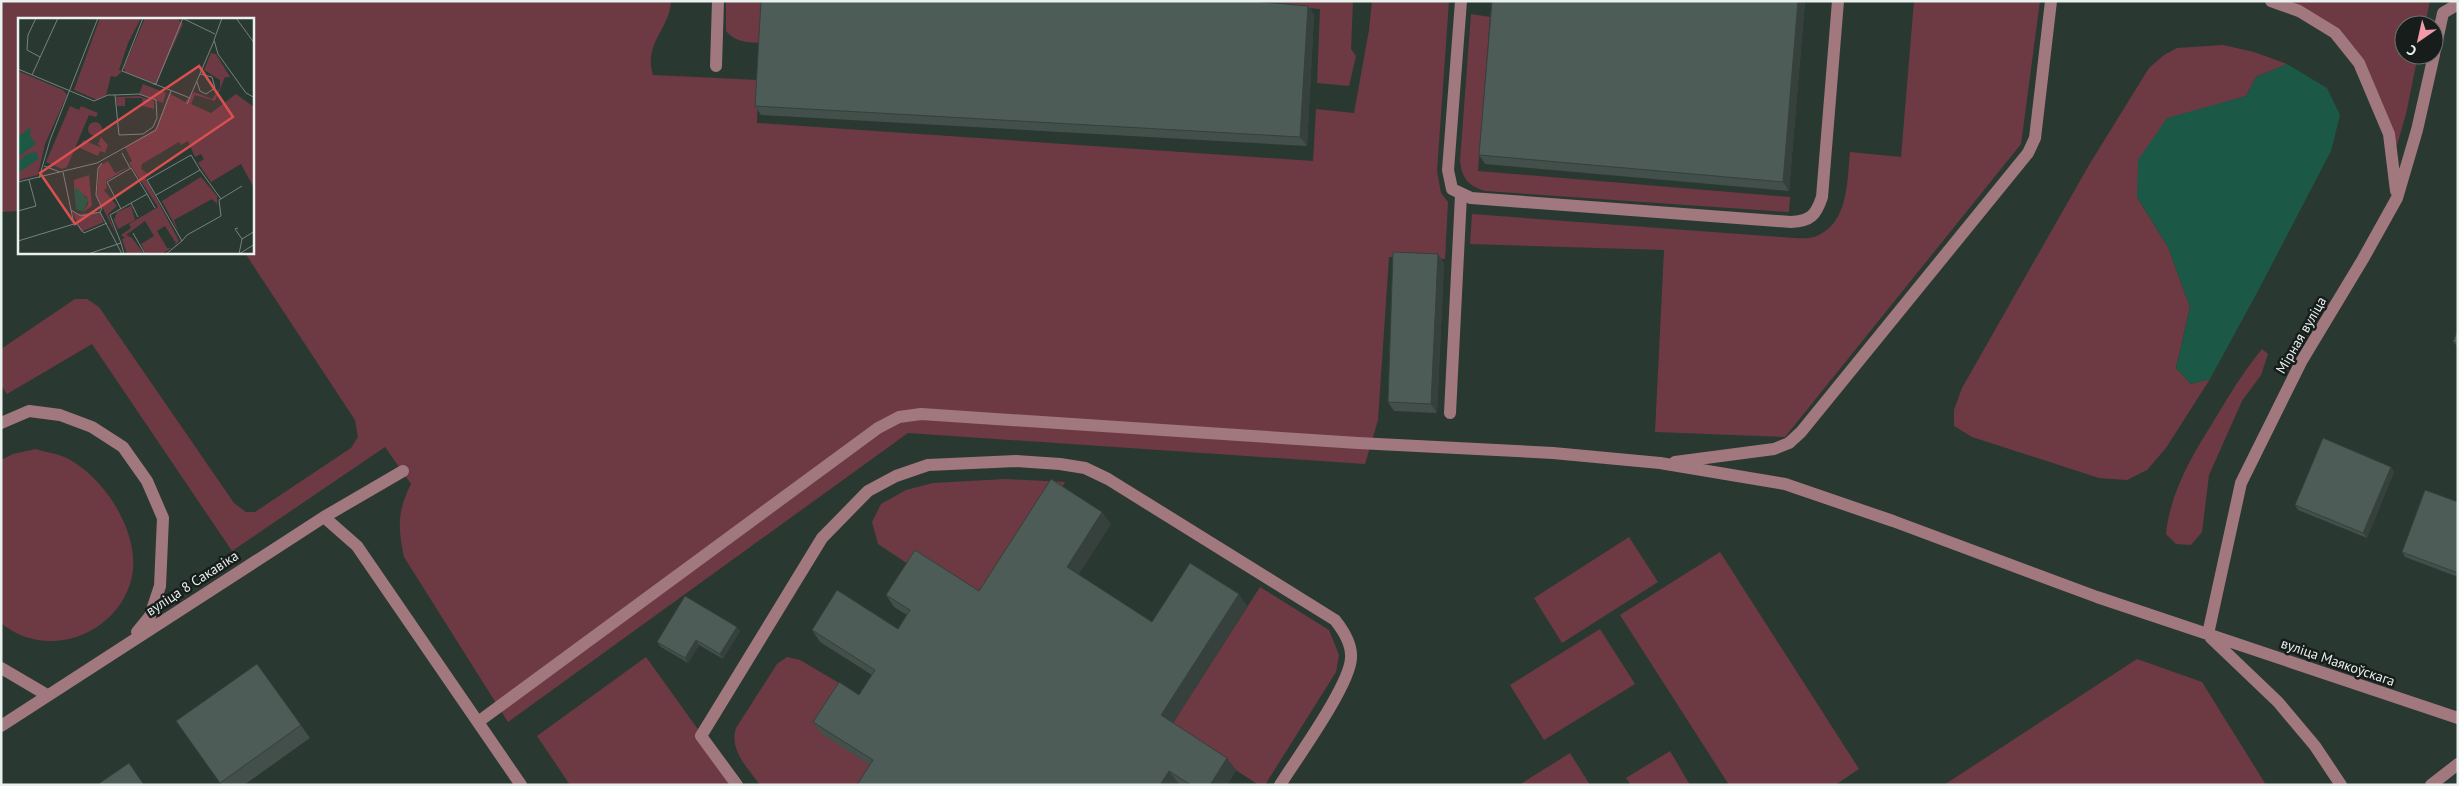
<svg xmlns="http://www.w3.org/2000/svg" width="2459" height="786" font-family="'PT Sans',sans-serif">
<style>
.green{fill:#6d3a43}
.water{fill:#1b5845}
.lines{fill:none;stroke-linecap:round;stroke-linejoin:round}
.minor{stroke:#a1787e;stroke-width:12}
.wall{fill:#424f4a}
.shaded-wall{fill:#36403c}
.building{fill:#4d5c56;stroke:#36403c}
.labels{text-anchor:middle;stroke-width:5;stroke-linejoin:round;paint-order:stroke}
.street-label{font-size:14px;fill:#e9f1ee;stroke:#171d1b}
.inset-road{fill:none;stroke:#76827d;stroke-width:1}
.view{fill:#da5050;fill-opacity:0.15;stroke:#da5050;stroke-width:2.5}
.inset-edge{fill:none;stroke:#e9f1ee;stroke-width:2.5}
</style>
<rect width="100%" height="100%" fill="#2a3832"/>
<path class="green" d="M1,1h670c-1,28 -28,42 -18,74l105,5 -1,43 556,38 3,-52 38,4 15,-83 3,-29h77l-12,170 4,22 7,9 -3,57 -56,-2 -11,163 -13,44 -457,-31 -400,289 -104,-165c-6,-30 -7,-45 7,-73l-26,-37 -153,104 -140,-207 -85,50 -6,-9v-36l74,-50h12l12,8 135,196 12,9h9l96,-64 7,-11 -3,-17 -110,-167 7,-1v-233h-233v192l-18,1z
M726,1h37l-2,42c-16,-1 -25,-1 -35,-12z
M1228,1h125l-2,48 5,7 -7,30 -32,-3 3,-74z
M1914,1h126l-19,143 -236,293 -130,-5 9,-182 -194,-6 2,-30 322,24c6,0 14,1 20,-1 35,-12 33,-56 36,-85l51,5z
M2271,1h159l-5,24h-21v30h14l-12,59 -14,48 -19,-69 -38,-60z
M1471,14l19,3 -12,154 312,26 -1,15 -304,-21c-17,-5 -23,-13 -25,-30z
M2223,45l31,7 33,12 -31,13 -10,19 -39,12 -70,89 31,50 22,60 -14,61 15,16 19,-5 -44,69 -19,22 -20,10 -28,-2 -127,-41 -18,-11v-16l8,-22 127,-223 60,-97 15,-13 13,-7z
M2262,349l6,5 -7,21 -19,26 -33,74 -7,57 -11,13 -15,-1 -10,-10c4,-42 27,-80 49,-115 15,-25 28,-47 47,-70z
M36,449c8,3 18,4 26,7 43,18 85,85 67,131 -19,51 -85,72 -128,36v-163l12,-6z
M1005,479l60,3 -77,121 -71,-33 -39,-26 -6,-22 9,-18 25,-14 27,-7z
M1629,537l29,45 -96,61 -28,-45z
M1720,552l139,217 -24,16h-106l-109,-170z
M1260,587l69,43 10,25 -3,17 -71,113h-6l-89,-57z
M1600,629l35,55 -91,56 -34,-55z
M646,657l92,128h-168l-33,-49z
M787,657l13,3 51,30 31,82 -8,13h-114c-13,-18 -31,-35 -24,-57l41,-64z
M2137,659l65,23 64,103h-322z
M1670,751l20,34h-59l-5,-7z
M1570,753l20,32h-71z"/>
<path class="water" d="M2287,64l40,24 13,27 -9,36 -72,138 -49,90 -19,5 -15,-16 14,-61 -22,-60 -31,-50 1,-37 29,-42 79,-22 10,-19z"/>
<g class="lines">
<path class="minor" d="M1461,1l-13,169 4,19 19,9 320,24c20,-1 25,-7 31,-25l16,-196
M2271,1l28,10 36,22 24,30 30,71 7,57
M2434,54l9,-41 15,-9
M716,66l2,-65
M1450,413l11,-218
M1,423l28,-12 31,4 32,12 31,20 24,34 16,37 -3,68 -10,30 -13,16
M1675,462l99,-13 15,-6 12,-11 227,-279 7,-15 16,-137
M324,517l33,29 164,239
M2208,634l33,-151 60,-121 62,-103 34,-61 20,-68 17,-75
M2211,638l67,64 37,44 26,39
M1,668l46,27
M478,722l400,-294 21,-11 22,-3 437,29 195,10 107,10 125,21 108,37 204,76 361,121
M1,726l323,-209 79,-46
M737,785l-36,-49 121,-198 46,-47 28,-15 32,-11 88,-4 44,3 25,4 23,11 227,141c8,10 17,24 16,38 -1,27 -54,100 -71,127
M2431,785l27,-21"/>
</g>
<path class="wall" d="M1492,1h313l-16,190 -304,-27 -6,-9z
M1308,6l6,9 -7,131 -546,-31 -6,-9z
M1444,263l-7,150 -43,-2 -6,-9z
M2458,329v18l-5,-5z
M2391,467l3,5 -27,66 -69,-28 -3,-5z
M2458,502v75l-53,-20 -3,-5z
M1111,524l-33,51 74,47 95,-16 -74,117 63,47 -9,15h-46l-3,-2 -1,2h-320l13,-20 -48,-31 -9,-12 46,-27 13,-20 -52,-33 -8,-12 86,-1 9,-14 -13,-8 -8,-12 93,-4z
M740,631l-17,28 -24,-14 -11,18 -27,-16 -4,-5z
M257,664l53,74 -66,47h-22l-46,-64z"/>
<path class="shaded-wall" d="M1798,1h7l-16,190 -6,-9z
M1308,6l6,9 -7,131 -7,-9z
M1438,254l6,9 -7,150 -6,-9z
M2391,467l3,5 -27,66 -4,-5z
M1102,512l9,12 -36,56 -8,-13z
M1239,594l8,12 -77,122 -9,-13z
M737,627l3,4 -17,28 -3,-5z
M696,640l3,5 -11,18 -3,-5z
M1227,758l9,12 -9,15h-17z
M1169,771l9,12 -1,2h-17z"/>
<path class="building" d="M761,1h491l56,5 -8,131 -545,-31z
M1492,1h306l-15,181 -304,-27z
M1393,252l45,2 -7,150 -43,-2z
M2458,329v14l-5,-1z
M2323,438l68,29 -28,66 -68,-28z
M1051,479l51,33 -35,55 85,55 38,-59 49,31 -78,121 66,43 -17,27h-19l-22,-14 -9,14h-303l16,-25 -60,-38 26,-40 20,13 16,-25 -63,-40 25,-40 61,39 12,-19 -24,-15 29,-45 64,41z
M2425,490l33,12v71l-56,-21z
M685,596l52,31 -17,27 -24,-14 -11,18 -28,-16z
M257,664l44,61 -81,58 -44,-62z
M129,763l15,22h-47z"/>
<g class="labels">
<g class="street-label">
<text transform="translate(2301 335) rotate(-60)" y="5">Мірная вуліца</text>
<text transform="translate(192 583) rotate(-33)" y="5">вуліца 8 Сакавіка</text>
<text transform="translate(2338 662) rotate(19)" y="5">вуліца Маякоўскага</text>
</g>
</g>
<g transform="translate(18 18)">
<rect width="236" height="236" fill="#2a3832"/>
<path d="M82,0h41l-13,25 -9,27 3,1 -6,6 -5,-1 -5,19 -9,5 -23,-10zM127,0h32l6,6 -27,60 -31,-12 -1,-5zM193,35l5,1 14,23h-5l-10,24 -20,-6 -4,9 20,9 25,-19 18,13v81l-13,-24 -30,18 -13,-19 6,-4 -3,-5 -6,3 -7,-16 -7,4 -2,-3 -37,22 -1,5 7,5 10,-5 -11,7 -4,-3 36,68 -6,6 3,-4 -11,-17 -8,5 10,17h4l-9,6h-16l-5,-10 13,-8 -9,-15 -19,14 6,3 12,16h-17l-5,-15 3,-1 -4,-3 10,-7 -2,-4 29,-17 -29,-44 3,-2 -7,-14 31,-18 13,-36 16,9 9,-10 18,7 8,-11v-8l-16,-10zM0,53l45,19 4,5 -22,49 -7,31 -20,5zM125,66l23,9 -3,10 -24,-9zM121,78l15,5v8l-11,-3 -1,-8h-17v8h-8l-1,-9zM52,88l9,4 2,-4 17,7 -2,4 -7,-2 -22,52 -5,2 -16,-7zM70 111a7 7 0 1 1 14 0a7 7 0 1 1-14 0ZM83,119l7,8 -3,8 -5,-2 -2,5 -18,-8 3,-8 19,8 -4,-4zM90,143l7,12 14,-6 -23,14 1,7 -3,2 13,16 -9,8 9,23 -20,-41 2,-30zM71,157l3,31 -9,6 5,-8 -1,-7 -13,-8v-9zM183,159l16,19v8l-5,-5 -38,21 4,11 -16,-30zM113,188l4,14 -17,9 -4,-9 3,-8zM54,193l4,3 24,-2 4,10 -23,10z" fill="#6d3a43"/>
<path d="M13,109l-1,9 6,8 -18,13 1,-21zM19,134l1,7 -20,14v-11l9,-8zM59,170l11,12 -5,12 -7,-3 -2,-20z" fill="#1b5845"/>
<path class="inset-road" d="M18,0l-8,17 -1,15 13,7M125,0l-21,53 68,27M164,0l33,16M204,0l-8,22 4,14 28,39 9,5M218,0l19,26M0,51l76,32 14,-6h7l24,-1 17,6 1,18 -4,9 -10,7 -24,1 -4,-40M14,57l26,-57M179,64l3,9 6,3 9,-6 -3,-11 -12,-3M135,66h3l27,-66M169,86l27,-63M104,135l8,15M26,148l16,6M182,152l21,29M21,160l11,-38 48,-122M0,164l79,-19 59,-33 15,-39M129,176l8,14M138,177l44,-25 -9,-15 -44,25 35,61 -16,13M113,185l7,14M103,191l-14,-27 24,-14 16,26 -16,9 -21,12 11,28M53,192l10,6 19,-4 2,-4 -6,-13 2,-27 4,-5M0,193l18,-5 -7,-26M82,194l22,42M57,204l9,11 23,-10M220,210l-3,1 7,10M115,215l12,21M0,223l56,-17 -11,-52M164,223l5,-6 34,-19 -2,-16 23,-14M70,236l33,-11 3,11M221,236l3,-15 13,-8M221,236l16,-10"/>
<path class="view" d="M181,48l34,51 -158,107 -35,-51z"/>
<rect width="236" height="236" class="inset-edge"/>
</g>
<rect width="2459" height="786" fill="none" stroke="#e9f1ee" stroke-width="5"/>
<g transform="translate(2419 40) rotate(214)"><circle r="24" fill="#171d1b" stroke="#6b726f"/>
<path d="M0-4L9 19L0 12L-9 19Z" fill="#f39aa8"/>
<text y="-8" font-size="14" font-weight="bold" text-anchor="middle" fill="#e9f1ee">С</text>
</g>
</svg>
